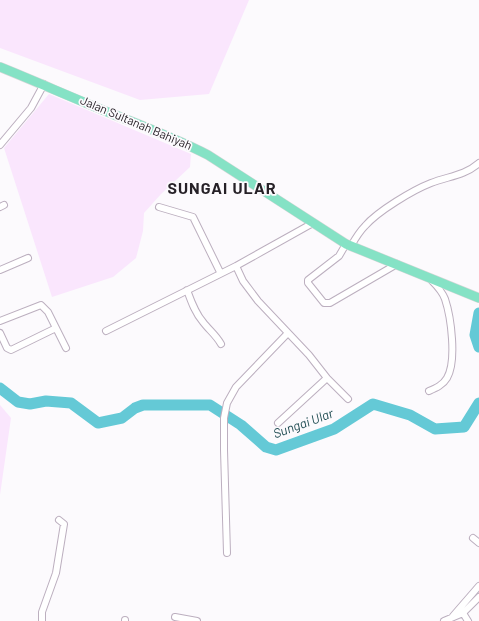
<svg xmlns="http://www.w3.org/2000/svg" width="479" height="621" font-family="Barlow,sans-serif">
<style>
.built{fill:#fae6fd}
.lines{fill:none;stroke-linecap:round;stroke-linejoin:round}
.river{stroke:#64c9d6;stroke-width:11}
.street-casing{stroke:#bcafbf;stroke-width:8}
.primary-casing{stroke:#d8d7d8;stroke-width:10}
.street{stroke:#fff;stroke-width:6}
.primary{stroke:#85e2c5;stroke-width:9}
.labels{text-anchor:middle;stroke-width:3.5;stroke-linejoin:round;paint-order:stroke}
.street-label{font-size:12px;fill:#262127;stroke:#fcfafd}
.water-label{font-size:13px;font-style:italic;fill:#1d4a50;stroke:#fcfafd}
.district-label{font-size:16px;font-weight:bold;letter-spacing:1px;fill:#262127;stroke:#fcfafd}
</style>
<rect width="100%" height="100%" fill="#fcfafd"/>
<path class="built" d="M0,0h249l-40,94 -69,6 -140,-52z
M49,94l142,60 -1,13 -29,27 -17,19 -1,18 -7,27 -23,19 -61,20 -48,-149z
M0,405l11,13 -11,77z"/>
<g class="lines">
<path class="river" d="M479,313l-4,22 4,12
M0,388l18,14 12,2 16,-3 25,2 27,20 24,-5 13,-10 8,-3h67l31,20 25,22 10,3 58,-21 39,-25 37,11 25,14 29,-2 15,-24"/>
<defs>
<path id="street" d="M0,145l31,-37 13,-24
M0,207l4,-2
M159,207l34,10 27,55
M346,244l-7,12 -31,24v3l16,20h6l67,-39
M351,246c4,-7 8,-14 14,-20 13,-15 48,-36 66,-43 18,-7 33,-7 48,-20
M236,266l7,15 15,20 51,54 18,23 21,21
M0,270l28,-12
M187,290c4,11 8,23 16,32 6,8 13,13 18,22
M0,321l41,-16 7,7 18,36
M106,331l130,-65 77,-43
M0,333l7,15 4,2 45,-22
M429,391c7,-3 14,-6 18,-13 10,-17 4,-61 -2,-79 -3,-8 -8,-13 -13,-18
M278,423l49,-45
M473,538l6,5
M227,553l-3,-103v-32l3,-15 9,-16 51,-53
M463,613l5,8
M453,616l26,-30
M175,617l22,4
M125,620v1
M42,621v-9l14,-39 8,-49 -5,-4
M444,621l19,-8 16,-16"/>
<path id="primary" d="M0,67c37,15 73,31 110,46 33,13 65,25 98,42l138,89 133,54"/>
</defs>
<use href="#street" class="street-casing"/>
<use href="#primary" class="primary-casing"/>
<use href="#street" class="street"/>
<use href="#primary" class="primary"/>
</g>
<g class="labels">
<g class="street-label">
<text transform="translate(136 123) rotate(23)" y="4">Jalan Sultanah Bahiyah</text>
</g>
<g class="water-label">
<text transform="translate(303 423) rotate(-20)" y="5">Sungai Ular</text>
</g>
<g class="district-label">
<text x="222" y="194">SUNGAI ULAR</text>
</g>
</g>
</svg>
